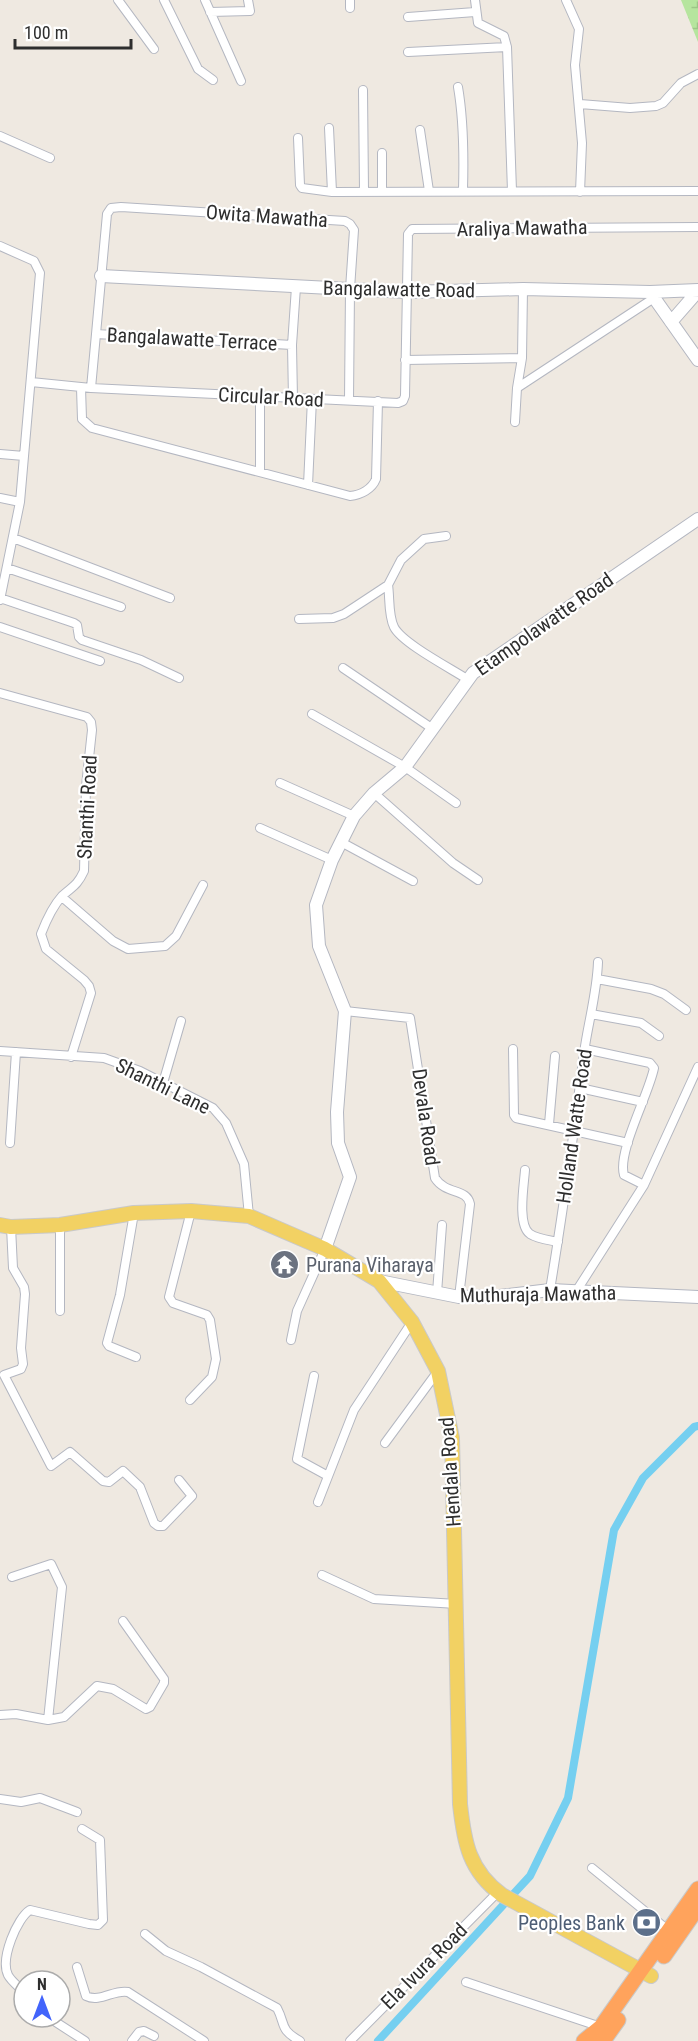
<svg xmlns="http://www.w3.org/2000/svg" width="698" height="2041" font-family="'Roboto Condensed',sans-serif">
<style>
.wetland{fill:url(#wetland-marsh)}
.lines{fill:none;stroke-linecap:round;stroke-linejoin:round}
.canal{stroke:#75cff0;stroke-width:8}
.street-casing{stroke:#b4b7c1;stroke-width:10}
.secondary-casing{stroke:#b4b7c1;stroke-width:14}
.primary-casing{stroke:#c9c9c9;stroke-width:16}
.highway-casing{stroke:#c9c9c9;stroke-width:17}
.street{stroke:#fff;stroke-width:8}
.secondary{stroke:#fff;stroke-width:12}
.primary{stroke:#f2d163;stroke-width:14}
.highway{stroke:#ffa35c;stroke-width:15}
.labels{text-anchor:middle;stroke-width:4.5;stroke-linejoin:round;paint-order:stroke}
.street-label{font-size:20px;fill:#2e2e2e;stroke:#fff}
.worship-label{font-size:20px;fill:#5b616d;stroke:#fff;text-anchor:start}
.service-label{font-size:20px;fill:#4e5e75;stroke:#fff;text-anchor:end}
</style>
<defs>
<pattern id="wetland-marsh" width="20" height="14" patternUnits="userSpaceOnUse" patternTransform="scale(1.5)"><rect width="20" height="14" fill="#b6e59e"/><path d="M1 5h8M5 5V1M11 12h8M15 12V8" fill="none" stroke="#9dc588"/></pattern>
</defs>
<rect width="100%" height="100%" fill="#efe9e1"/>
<path class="wetland" d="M681,0h17v42z"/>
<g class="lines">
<path class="canal" d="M378,2041l152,-165 38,-78 46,-268 29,-52 51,-51 4,-1"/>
<defs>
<path id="street" d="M118,0l36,49
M164,0l34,69 15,11
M205,0l36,81
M350,0v8
M475,0l3,23 26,13 3,11 5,144
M566,0l13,29 -4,36 7,78 -2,49
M210,12l40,-1 -2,-11
M408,17l67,-5
M408,52l99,-5
M458,87c6,35 6,68 5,103
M363,90l1,101
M580,104l50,4 26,-2 7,-3 18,-20 17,-9
M329,128l3,64
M420,130l9,61
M0,136l50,22
M298,138l2,47 2,3 30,4 366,-1
M382,153v37
M0,246l34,15 6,12 -20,229 -20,98
M523,289l-1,69 -5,30 137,-90
M292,345l4,-58
M405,360l117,-2
M31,382l60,6 307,15 5,-2 2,-5 3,-162 4,-5 286,-2
M81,388l1,31 10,9 258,68c11,-1 22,-7 26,-17l2,-78
M91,388l5,-54
M293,399l-1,-54 -196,-11 11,-120 4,-6 10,-1 224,14 5,3 4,6 -4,59 -1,111
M515,422l2,-34
M0,454l24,2
M260,472v-75
M308,485l4,-86
M0,498l20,4
M13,538l157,60
M7,568l114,39
M388,585c2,12 0,30 6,42 8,16 56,41 73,52
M0,598l74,25 3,2 2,12 3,3 59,20 38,18
M299,619l34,-1 11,-4 44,-29 13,-25 23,-21 22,-3
M0,627l100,34
M343,668l90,61
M0,693l87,24 4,5 1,8 -6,56 -2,85c-7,15 -11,15 -22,25 -10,11 -16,25 -21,38l5,15 38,31 5,6 2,7 -20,64
M312,714l93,53 51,36
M280,783l74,33
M374,793l79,70 25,17
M260,828l72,32
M341,842l72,39
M62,897l51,44 15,8 37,-3 11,-10 27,-51
M597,979l54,10 13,5 22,16
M345,1011l65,7 25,160c11,17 32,10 35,26l-11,93
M591,1014l50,9 18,13
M513,1049l1,66 2,3 112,25
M585,1049l65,14 4,5c-5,26 -37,84 -30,107l20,10
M0,1051l104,7 36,13 73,37 13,15 18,41 5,52
M163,1083l18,-62
M580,1088l63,14
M549,1124l6,-68
M10,1143l6,-91
M525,1170c-1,15 -8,55 5,64 8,5 19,6 28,8
M134,1213l-14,82 -13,48 2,3 27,11
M60,1225v86
M11,1227l2,41 11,19 1,7 -4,54 2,16 -2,5 -17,6 47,91 19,-14 33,29 6,1 14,-11 17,16 14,36 4,3h5l29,-30 -13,-16
M550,1290c13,-79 24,-158 34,-237 4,-30 13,-60 14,-91
M577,1290l67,-105 54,-118
M437,1293l5,-68
M291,1340l6,-29 28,-62
M314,1376l-17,83 31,17
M190,1400l22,-23 4,-18 -6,-39 -3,-5 -34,-12 -4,-6 22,-86
M385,1443l53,-72
M318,1502l36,-92 58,-88
M322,1575l52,24 83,5
M12,1577l39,-13 11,23 -14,133
M0,1715l16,-1 32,6 16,-3 33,-31 16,3 33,20 4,-2 14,-24v-4l-41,-58
M0,1799l21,3 19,-4 37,14
M592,1868l76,62
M145,1934l21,17 35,16 76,41c9,17 2,21 23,33
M77,1967l9,29c14,7 28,-7 42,-4l76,49
M466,1982l135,45
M24,1992c-5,-5 -13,-11 -16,-17 -8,-16 9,-57 22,-65l59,14 9,1 5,-5 -3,-80 -18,-11
M48,2017l37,24
M132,2041l7,-9 5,-1 10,5
M350,2041l148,-149"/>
<path id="secondary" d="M101,276l306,16 116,-3 127,3 48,-2
M650,292l48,68
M671,322l27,-31
M325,1249l25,-72 -12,-34 -1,-31 8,-101 -26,-65 -3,-41 16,-45 22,-44 20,-23 31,-26 68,-94 225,-154
M379,1281l80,16 41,-1 50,-6 148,7"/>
<path id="primary" d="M0,1225l11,2 49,-2 74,-12 57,-2 58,5 76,33 54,32 33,41 26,49 14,67 8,366c4,38 9,67 42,91l149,81"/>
<path id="highway" d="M664,1956l34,-49
M584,2041l17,-14 97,-138
M603,2041l15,-21"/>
</defs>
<use href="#street" class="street-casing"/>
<use href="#secondary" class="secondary-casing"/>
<use href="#primary" class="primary-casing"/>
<use href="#highway" class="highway-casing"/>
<use href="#street" class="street"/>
<use href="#secondary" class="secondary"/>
<use href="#primary" class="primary"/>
<use href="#highway" class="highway"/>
</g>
<defs>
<symbol id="temple-disc" viewBox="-11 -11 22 22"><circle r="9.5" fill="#6b7280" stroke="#fff"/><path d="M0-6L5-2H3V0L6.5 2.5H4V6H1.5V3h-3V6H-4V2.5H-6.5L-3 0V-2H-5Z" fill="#fff"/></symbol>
<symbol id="bank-disc" viewBox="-11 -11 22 22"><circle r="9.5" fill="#5c6f8a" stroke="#fff"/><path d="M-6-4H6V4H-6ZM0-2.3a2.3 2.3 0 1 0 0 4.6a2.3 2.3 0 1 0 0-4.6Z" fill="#fff"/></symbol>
</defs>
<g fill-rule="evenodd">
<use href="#temple-disc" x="268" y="1248" width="33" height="33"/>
<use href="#bank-disc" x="630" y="1906" width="33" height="33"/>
</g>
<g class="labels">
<g class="street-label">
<text transform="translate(267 216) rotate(4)" y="7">Owita Mawatha</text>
<text transform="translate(522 228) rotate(-1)" y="7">Araliya Mawatha</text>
<text transform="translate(399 289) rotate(1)" y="7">Bangalawatte Road</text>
<text transform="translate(192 339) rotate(3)" y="7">Bangalawatte Terrace</text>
<text transform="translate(271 397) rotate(3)" y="7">Circular Road</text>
<text transform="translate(544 624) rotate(-35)" y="7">Etampolawatte Road</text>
<text transform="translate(87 807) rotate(-87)" y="7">Shanthi Road</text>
<text transform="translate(163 1086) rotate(26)" y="7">Shanthi Lane</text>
<text transform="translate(426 1117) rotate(82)" y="7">Devala Road</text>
<text transform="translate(574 1126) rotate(-82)" y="7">Holland Watte Road</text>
<text transform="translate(538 1294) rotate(-1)" y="7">Muthuraja Mawatha</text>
<text transform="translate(450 1472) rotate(-94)" y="7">Hendala Road</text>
<text transform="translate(424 1966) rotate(-45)" y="7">Ela Ivura Road</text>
</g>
<g class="worship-label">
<text x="306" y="1272">Purana Viharaya</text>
</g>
<g class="service-label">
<text x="625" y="1930">Peoples Bank</text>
</g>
</g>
<g transform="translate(42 1999)"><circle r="28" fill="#ffffff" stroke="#ababab" stroke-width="1.5"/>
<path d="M0-4.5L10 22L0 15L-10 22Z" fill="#4264fb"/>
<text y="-9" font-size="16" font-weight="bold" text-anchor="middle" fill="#2e2e2e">N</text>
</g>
<path d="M15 39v9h116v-9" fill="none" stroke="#2e2e2e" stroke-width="3"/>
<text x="24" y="39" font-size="18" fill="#2e2e2e" stroke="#ffffff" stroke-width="4.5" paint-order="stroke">100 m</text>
</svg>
